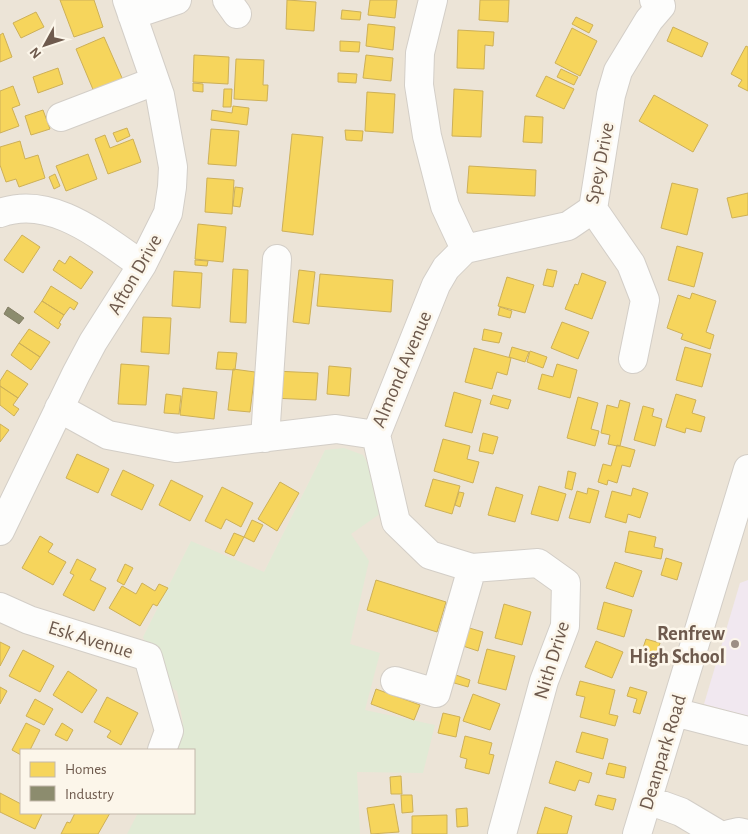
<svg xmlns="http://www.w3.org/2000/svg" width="748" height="834" font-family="'Alegreya Sans',sans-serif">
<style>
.residential{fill:#ece4d7;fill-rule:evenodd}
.education{fill:#f1e8f0}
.green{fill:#e1ead5}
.homes{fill:#f6d55c;stroke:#cdb058}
.industry{fill:#8c8c6e;stroke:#837d64}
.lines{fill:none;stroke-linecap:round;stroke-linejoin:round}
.minor-casing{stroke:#d3cec7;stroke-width:30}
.minor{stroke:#fdfdfc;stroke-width:28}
.poi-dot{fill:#9d8f84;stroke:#fcf6ea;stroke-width:2}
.labels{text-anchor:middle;stroke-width:5;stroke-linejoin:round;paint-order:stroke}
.street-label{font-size:20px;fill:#6e5a4d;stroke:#fcf6ea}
.poi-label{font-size:20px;font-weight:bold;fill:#6e5a4d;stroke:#fcf6ea;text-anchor:end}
</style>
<rect width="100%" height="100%" fill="#f4f1e9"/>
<path class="residential" d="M0,0h748v834h-748zM21,750h173v63h-173z"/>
<path class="education" d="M748,580v136l-44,-12 36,-121z"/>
<path class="green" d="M344,448l19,7 10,18 8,40 -30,21 18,27 -19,83 30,9 -15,57 70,15 -12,48 -66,-1 3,62h-233l11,-21h56v-63h-28l7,-22 10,-5 -6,-32c-16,-6 -27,-39 -34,-54l48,-96 73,31 61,-122z"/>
<path class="homes" d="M60,0h34l9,27 -29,10z
M287,0l29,2 -2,29 -28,-2z
M370,0h27l-2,18 -27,-3z
M480,0h29l-1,22 -29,-2z
M342,10l19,2 -1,8 -19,-1z
M36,12l8,15 -23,11 -8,-15z
M576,17l17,8 -4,8 -17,-9z
M368,24l27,3 -2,23 -27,-4z
M673,27l35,16 -6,14 -35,-16z
M572,28l25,13 -17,35 -25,-13z
M458,30l36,2 -1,14 -8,-1 -1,24 -27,-1z
M3,33l9,24 -12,5v-27z
M104,37l22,50 -29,12 -21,-50z
M340,41l20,1 -1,10 -19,-1z
M746,46l2,1v44l-10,-5 4,-6 -11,-6z
M194,55l35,2 -1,27 -35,-2z
M366,55l27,3 -2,23 -28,-3z
M236,59l28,1 -1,25h5l-1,16 -33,-2z
M58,68l5,16 -25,9 -5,-16z
M561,69l17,8 -4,8 -17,-8z
M338,73l19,1 -1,9 -18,-1z
M546,76l28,13 -10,20 -28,-13z
M193,83l10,1v8l-10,-1z
M13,86l7,19 -8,3 7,18 -19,7v-42z
M224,89h8l-1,18h-8z
M454,89l29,2 -2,46 -29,-1z
M367,92l28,2 -2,39 -28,-2z
M654,95l54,30 -15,27 -54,-31z
M233,106l16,2 -2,17 -36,-5 1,-10 20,3z
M43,110l7,19 -19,6 -6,-19z
M525,116l18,1 -1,26 -19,-1z
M127,128l3,8 -13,6 -4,-9z
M211,129l28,2 -3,35 -28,-2z
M345,130l18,1 -1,10 -16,-1z
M292,134l31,3 -10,98 -31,-4z
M105,135l5,13 23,-9 8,23 -33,12 -13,-35z
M20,141l5,18 13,-4 7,23 -26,9 -3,-8 -10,3 -6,-17v-18z
M88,154l9,25 -31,12 -10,-25z
M469,166l67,4 -1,26 -68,-3z
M55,174l5,12 -6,3 -5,-12z
M207,178l27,2 -2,34 -27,-2z
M672,183l26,6 -11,46 -26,-7z
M235,187l8,1 -3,19 -7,-1z
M748,193v22l-16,3 -5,-20z
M198,224l28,3 -3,35 -28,-3z
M22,235l18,12 -17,26 -19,-13z
M677,246l26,7 -9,34 -26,-7z
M70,256l23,16 -12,17 -28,-19 6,-10 6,4z
M195,260l13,1 -1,5 -12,-1z
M233,269l15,1 -2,53 -16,-1z
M547,269l10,2 -4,16 -10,-2z
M299,270l16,2 -6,52 -16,-2z
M174,271l28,2 -2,35 -28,-2z
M582,273l24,9 -14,37 -27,-10 10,-25 3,1z
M320,274l73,6 -2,32 -74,-6z
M507,277l27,8 -9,28 -27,-7z
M51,286l27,17 -4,7 -4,-3 -6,8 -22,-14z
M692,293l24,8 -10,31 8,3 -4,14 -29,-10 2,-5 -16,-6 11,-33 12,4z
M42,301l22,14 -5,8 2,1 -3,5 -24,-17z
M500,307l12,4 -2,7 -12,-3z
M143,317l28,1 -2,36 -28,-2z
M562,322l27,10 -11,27 -27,-11z
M29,329l21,13 -10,15 -21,-14z
M484,329l18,4 -3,10 -17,-3z
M19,343l21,14 -9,13 -20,-15z
M512,347l17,5 -4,10 -16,-5z
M685,347l26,7 -9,33 -26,-7z
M474,348l37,10 -4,17 -10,-3 -5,17 -27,-7z
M530,351l17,6 -4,11 -16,-6z
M218,352l19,1 -2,17 -19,-1z
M121,364l28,2 -3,39 -28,-1z
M557,364l20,6 -7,28 -32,-9 4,-15 11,3z
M329,366l22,2 -2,28 -22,-2z
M233,369l22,3 -5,40 -22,-2z
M7,370l21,14 -10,14 -18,-12v-5z
M274,371l44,2 -2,27 -44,-2z
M0,386l18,12 -5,7 6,4 -5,7 -14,-11z
M183,388l34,4 -3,27 -34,-4z
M454,392l27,8 -9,33 -27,-7z
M166,394l15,2 -2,18 -15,-1z
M676,394l20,6 -4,13 13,4 -4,15 -15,-4 -1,5 -19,-6z
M493,395l18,5 -3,9 -18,-5z
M578,397l20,6 -7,26 8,2 -4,15 -28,-8z
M620,400l10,3 -10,43h-3l-9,-2 2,-9 -9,-2 6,-28 11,3z
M643,406l11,3 -2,7 10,3 -7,27 -21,-6z
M0,424l9,6 -9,12z
M483,433l15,4 -5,17 -14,-3z
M443,439l27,7 -3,13 12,3 -6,21 -39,-12z
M617,445l18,5 -5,17 -8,-2 -5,18 -9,-3 -1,5 -9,-3 5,-18 8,2z
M77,454l32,15 -11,24 -32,-15z
M123,470l31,15 -12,25 -31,-15z
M568,471l8,2 -4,17 -7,-2z
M433,479l27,7 -8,28 -27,-8z
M171,480l32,16 -13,25 -31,-16z
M280,482l19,11 -22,38 -19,-12z
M539,486l27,8 -8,27 -27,-7z
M222,487l31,16 -12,24 -15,-8 -5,10 -16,-8z
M496,487l27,8 -8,27 -27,-7z
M588,488l11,3 -9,32 -21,-5 8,-27 10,3z
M633,488l15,5 -8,25 -12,-4 -2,9 -21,-6 7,-26 19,5z
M459,492l5,1 -4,14 -5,-2z
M252,520l11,5 -9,17 -10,-5z
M629,531l27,6 -2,10 9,2 -2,10 -36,-7z
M234,533l10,4 -10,19 -9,-4z
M40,536l13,8 -5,8 18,10 -13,23 -31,-17z
M666,558l16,5 -5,17 -16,-5z
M77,559l19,10 -6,11 16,8 -12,23 -31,-16 11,-20 -4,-2z
M615,562l27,9 -9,26 -27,-9z
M125,564l8,4 -9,17 -7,-4z
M376,580l70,22 -9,30 -70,-22z
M142,583l13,8 4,-7 9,4 -11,18 -4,-2 -13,22 -31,-18 13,-22 14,8z
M604,602l28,8 -8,27 -27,-8z
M504,604l27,8 -9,33 -27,-7z
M466,627l17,5 -5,19 -18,-6z
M646,639l14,4 -6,19 -14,-5z
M596,641l27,11 -11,26 -27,-11z
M0,642l10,5 -10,19z
M487,649l28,7 -9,34 -28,-7z
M23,650l31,16 -14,26 -31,-16z
M68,671l29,19 -15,23 -29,-18z
M453,674l17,6 -2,7 -17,-5z
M580,681l35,9 -6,24 9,2 -3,10 -35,-9 5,-20 -9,-2z
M0,687l7,4 -7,13z
M630,687l17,5 -7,22 -7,-2 4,-13 -10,-3z
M376,689l44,16 -6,15 -43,-16z
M473,694l27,10 -10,26 -27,-9z
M107,697l31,16 -17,32 -14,-8 4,-6 -17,-9z
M35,699l18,10 -9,16 -18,-9z
M443,713l17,4 -4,20 -18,-4z
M26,723l14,7 -10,20h-9v5l-9,-5z
M62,723l11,7 -6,11 -12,-6z
M582,732l26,7 -5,20 -27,-7z
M465,736l27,7 -3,11 5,1 -5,19 -24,-6 2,-9 -7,-2z
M556,761l36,12 -3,10 -10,-3 -4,11 -26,-8z
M609,763l17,4 -2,11 -18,-4z
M401,776l1,18h-11l-1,-17z
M0,793l21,11v9h18l3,1 -7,15 -35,-17z
M401,795h11l1,17 -11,1z
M598,795l18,4 -3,11 -18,-5z
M394,804l5,28 -28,2 -4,-26z
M545,807l27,9 -5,18h-30z
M467,808l1,18 -11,1 -1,-18z
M75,813h35l-12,21h-37l6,-12 3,1z
M447,815v19h-35v-18z"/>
<path class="industry" d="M8,307l16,11 -5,6 -15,-10z"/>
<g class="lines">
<defs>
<path id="minor" d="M227,0l10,14
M132,15l45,-15
M61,117l94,-36
M593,209l38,55 14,36 -12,59
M0,213c52,-19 102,25 142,52
M465,249l103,-23 25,-17 18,-114 7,-24 31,-51 12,-14 -7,-6
M59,408l49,27 68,13 160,-19 40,6 60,-150 10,-17 19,-19 -20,-43 -18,-70 -8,-51 1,-32 13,-53
M376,435l20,87 34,33 42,13 66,-5 28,20 -1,43 -21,55 -42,153
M265,438l12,-179
M0,531l76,-157 17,-32 49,-77 26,-52 4,-26 1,-20 -13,-72 -33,-95
M0,607l29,13 119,37 21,74 -7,19
M395,681l41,12 36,-125
M674,712l74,19
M648,800l33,12 37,22
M637,834l111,-365
M730,834l9,-2 8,2"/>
</defs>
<use href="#minor" class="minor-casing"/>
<use href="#minor" class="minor"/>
</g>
<circle class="poi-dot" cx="735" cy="644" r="5"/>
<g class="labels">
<g class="street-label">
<text transform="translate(599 163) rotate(-79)" y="7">Spey Drive</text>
<text transform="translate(134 274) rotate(-60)" y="7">Afton Drive</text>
<text transform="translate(401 369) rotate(-67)" y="7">Almond Avenue</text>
<text transform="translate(91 639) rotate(17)" y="7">Esk Avenue</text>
<text transform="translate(551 660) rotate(-73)" y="7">Nith Drive</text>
<text transform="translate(662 752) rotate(-73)" y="7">Deanpark Road</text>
</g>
<g class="poi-label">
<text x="725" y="640">Renfrew<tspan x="725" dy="23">High School</tspan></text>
</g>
</g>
<rect x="20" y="749" width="175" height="65" fill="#fcf6ea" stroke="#c3b8ab"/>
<rect x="30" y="762" width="25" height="15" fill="#f6d55c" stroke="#c3b8ab"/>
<text x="65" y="774" font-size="15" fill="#6e5a4d">Homes</text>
<rect x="30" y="786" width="25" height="15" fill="#8c8c6e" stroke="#c3b8ab"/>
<text x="65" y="799" font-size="15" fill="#6e5a4d">Industry</text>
<g transform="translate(45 45) rotate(230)" stroke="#fcf6ea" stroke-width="4" paint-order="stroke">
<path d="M0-4L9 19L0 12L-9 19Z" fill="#6e5a4d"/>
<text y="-8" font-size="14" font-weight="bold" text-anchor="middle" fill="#6e5a4d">N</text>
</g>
</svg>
